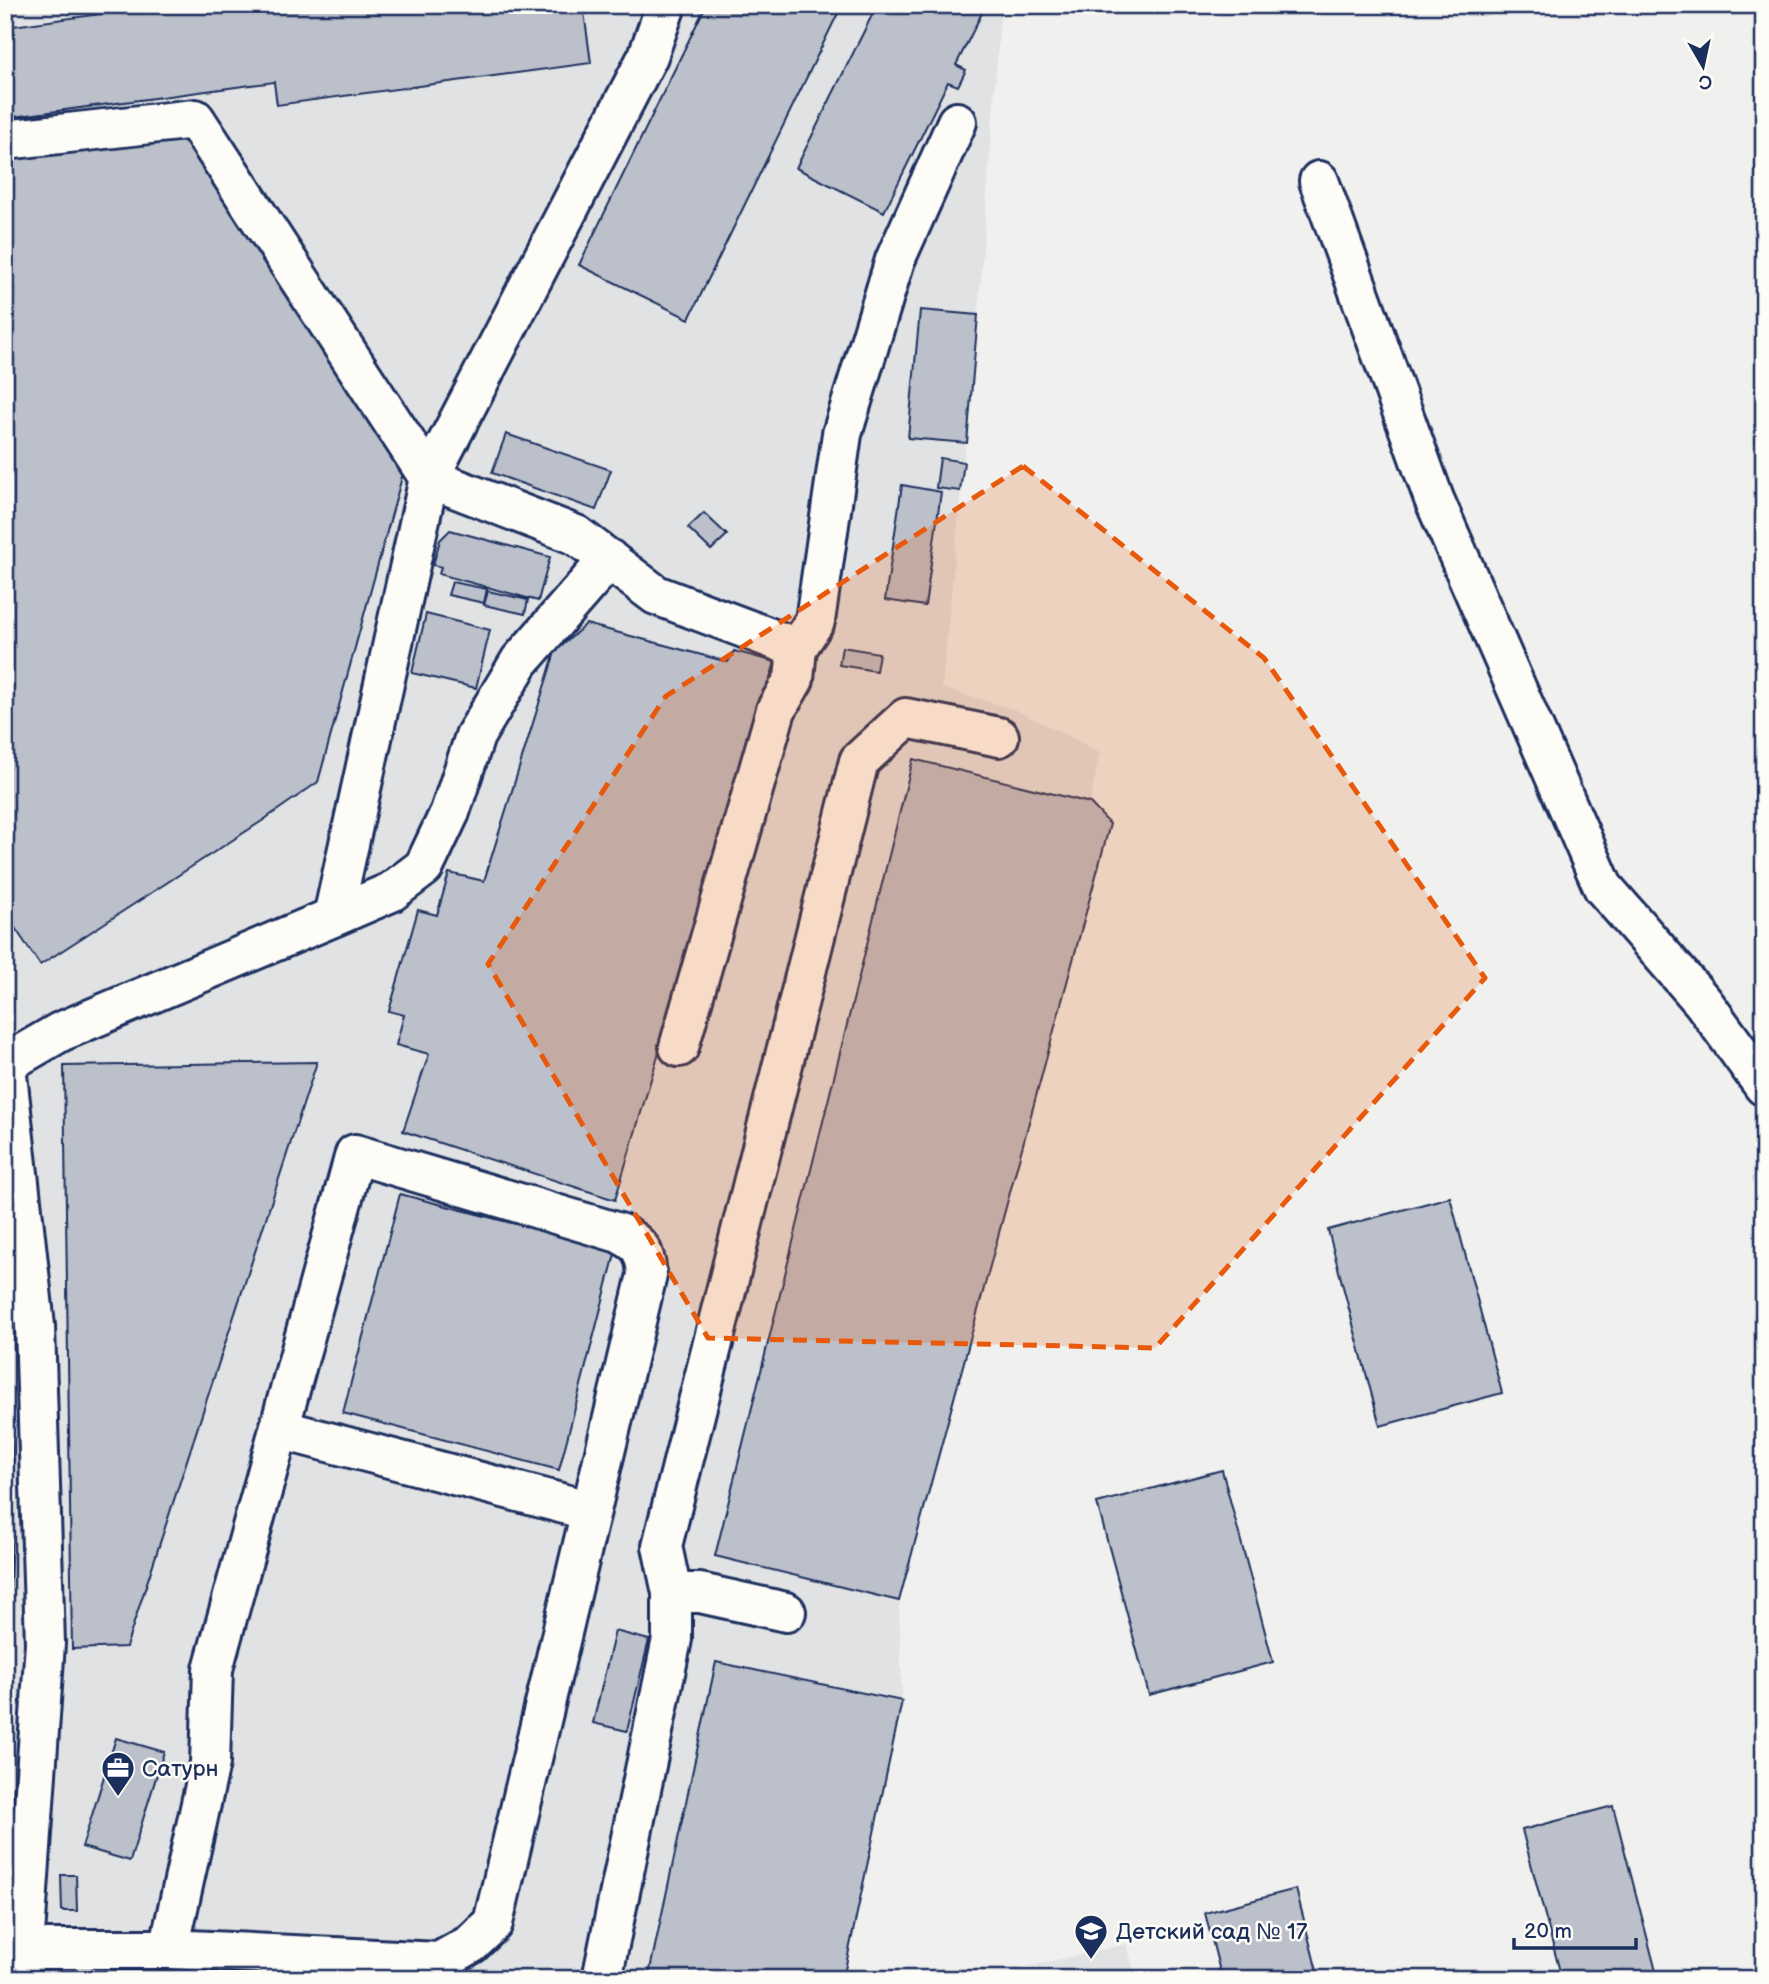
<svg xmlns="http://www.w3.org/2000/svg" width="1769" height="1984" font-family="'Balsamiq Sans',sans-serif">
<style>
.built{fill:#e0e2e3}
.building{fill:#bbc0ca;stroke:#1b2f5e;stroke-width:2}
.lines{fill:none;stroke-linecap:round;stroke-linejoin:round}
.minor-casing{stroke:#1b2f5e;stroke-width:44}
.minor{stroke:#fdfcf7;stroke-width:38}
.rail{stroke:#1b2f5e;stroke-width:5}
.marked{fill:#e8590c;fill-opacity:0.2;stroke:#e8590c;stroke-width:5;stroke-dasharray:14 9;stroke-linejoin:round}
.labels{text-anchor:middle;stroke-width:5;stroke-linejoin:round;paint-order:stroke}
.poi-label{font-size:23px;fill:#1b2f5e;stroke:#fdfcf7;text-anchor:start}
</style>
<rect width="100%" height="100%" fill="#f0f0ee"/>
<filter id="ink" filterUnits="userSpaceOnUse"><feTurbulence type="fractalNoise" baseFrequency=".0143" numOctaves="2"/><feDisplacementMap in="SourceGraphic" scale="14" xChannelSelector="R" yChannelSelector="G"/><feConvolveMatrix kernelMatrix="1 2 1 2 8 2 1 2 1" color-interpolation-filters="sRGB"/></filter>
<g filter="url(#ink)">
<path class="built" d="M5,5h996l-23,310 -36,373 74,22 84,42 -10,51 -191,798 3,100 -59,278h-838z
M1127,1944l9,35h-162z"/>
<path class="building" d="M166,5h417l8,58 -314,42 -3,-23 -269,36v-91z
M706,5l135,2 -152,312 -110,-54z
M877,5h109l-30,60 10,5 -8,16 -10,-4 -64,130 -88,-44z
M178,132l227,334 -87,316 -56,39 -222,144 -35,-52v-758z
M920,310l58,5 -11,128 -59,-5z
M506,434l105,36 -15,40 -104,-37z
M940,458l24,4 -4,29 -24,-3z
M902,485l39,7 -16,114 -40,-6z
M704,513l23,22 -16,15 -23,-22z
M450,530l100,27 -12,44 -99,-27 2,-7 -8,-2 7,-25z
M452,582l35,7 -3,14 -36,-8z
M488,591l40,9 -3,14 -41,-9z
M426,614l64,16 -14,58 -64,-15z
M586,624l142,38 6,-11 41,11 -160,538 -212,-69 26,-77 -33,-9 8,-30 -15,-4 29,-101 19,5 12,-42 35,8 71,-229z
M842,647l37,6 -3,18 -37,-6z
M913,759l177,44 20,21 -211,777 -184,-45z
M317,1062l-191,585 -54,2 -8,-583z
M400,1194l216,56 -57,220 -216,-57z
M1450,1197l52,196 -122,33 -52,-196z
M1222,1470l51,192 -124,33 -52,-192z
M615,1631l34,9 -22,91 -34,-8z
M716,1662l186,39 -59,278h-195z
M116,1738l48,14 -34,109 -48,-14z
M1613,1806l45,173h-96l-40,-149z
M61,1875h15l1,36h-15z
M1296,1889l23,90h-97l-17,-66z"/>
<g class="lines">
<defs>
<path id="minor" d="M5,140l190,-21 234,359 147,57 80,60 141,53 18,-27 27,-187 53,-174 62,-138
M1319,181l115,318 169,388 100,115 61,84
M333,917l58,-25 33,-25 26,-55 25,-76 45,-75 89,-102
M679,1047l97,-337 18,-31 3,-31
M5,1057l30,269 10,317 -23,336
M5,1064l55,-32 273,-115 96,-439 219,-422 18,-51
M279,1429l312,82
M672,1593h28l86,19
M24,1949h145l41,-186 3,-94 142,-515 264,79c22,11 26,18 28,42l-154,648 -22,21 -32,18 -270,-13
M602,1979l70,-340v-46l-10,-47 197,-785 47,-43 93,19"/>
</defs>
<use href="#minor" class="minor-casing"/>
<use href="#minor" class="minor"/>
<path class="rail" d="M5,1323l7,156 -7,236"/>
</g>
</g>
<path class="marked" d="M1023,466l241,192 221,320 -330,370 -447,-10 -220,-374 178,-268z"/>
<defs>
<symbol id="office-pin" viewBox="-11 -11 22 30"><path d="M0 17L-7.5 6A9.5 9.5 0 1 1 7.5 6Z" fill="#1b2f5e" stroke="#fdfcf7"/><path d="M-6-3h4V-5.5h4V-3h4V5H-6ZM-1-4.5V-3h2v-1.5ZM-6 0V1H6V0Z" fill="#fff"/></symbol>
<symbol id="school-pin" viewBox="-11 -11 22 30"><path d="M0 17L-7.5 6A9.5 9.5 0 1 1 7.5 6Z" fill="#1b2f5e" stroke="#fdfcf7"/><path d="M0-5L7-2L0 1L-7-2ZM-4 1L0 2.5L4 1V4Q0 6-4 4Z" fill="#fff"/></symbol>
</defs>
<g fill-rule="evenodd">
<use href="#office-pin" x="99" y="1749" width="38" height="52"/>
<use href="#school-pin" x="1072" y="1912" width="38" height="52"/>
</g>
<g class="labels">
<g class="poi-label">
<text x="142" y="1776">Сатурн</text>
<text x="1116" y="1939">Детский сад № 17</text>
</g>
</g>
<rect width="1769" height="1984" fill="none" stroke="#fdfcf7" stroke-width="28"/>
<rect x="14" y="14" width="1741" height="1956" fill="none" stroke="#1b2f5e" stroke-width="2.5" filter="url(#ink)"/>
<g transform="translate(1703 66) rotate(171)" stroke="#fdfcf7" stroke-width="5" paint-order="stroke">
<path d="M0-5L12 26L0 18L-12 26Z" fill="#1b2f5e"/>
<text y="-10" font-size="19" font-weight="bold" text-anchor="middle" fill="#1b2f5e">С</text>
</g>
<path d="M1514 1938v10h122v-10" fill="none" stroke="#1b2f5e" stroke-width="3.5"/>
<text x="1524" y="1938" font-size="21" fill="#1b2f5e" stroke="#fdfcf7" stroke-width="5" paint-order="stroke">20 m</text>
</svg>
